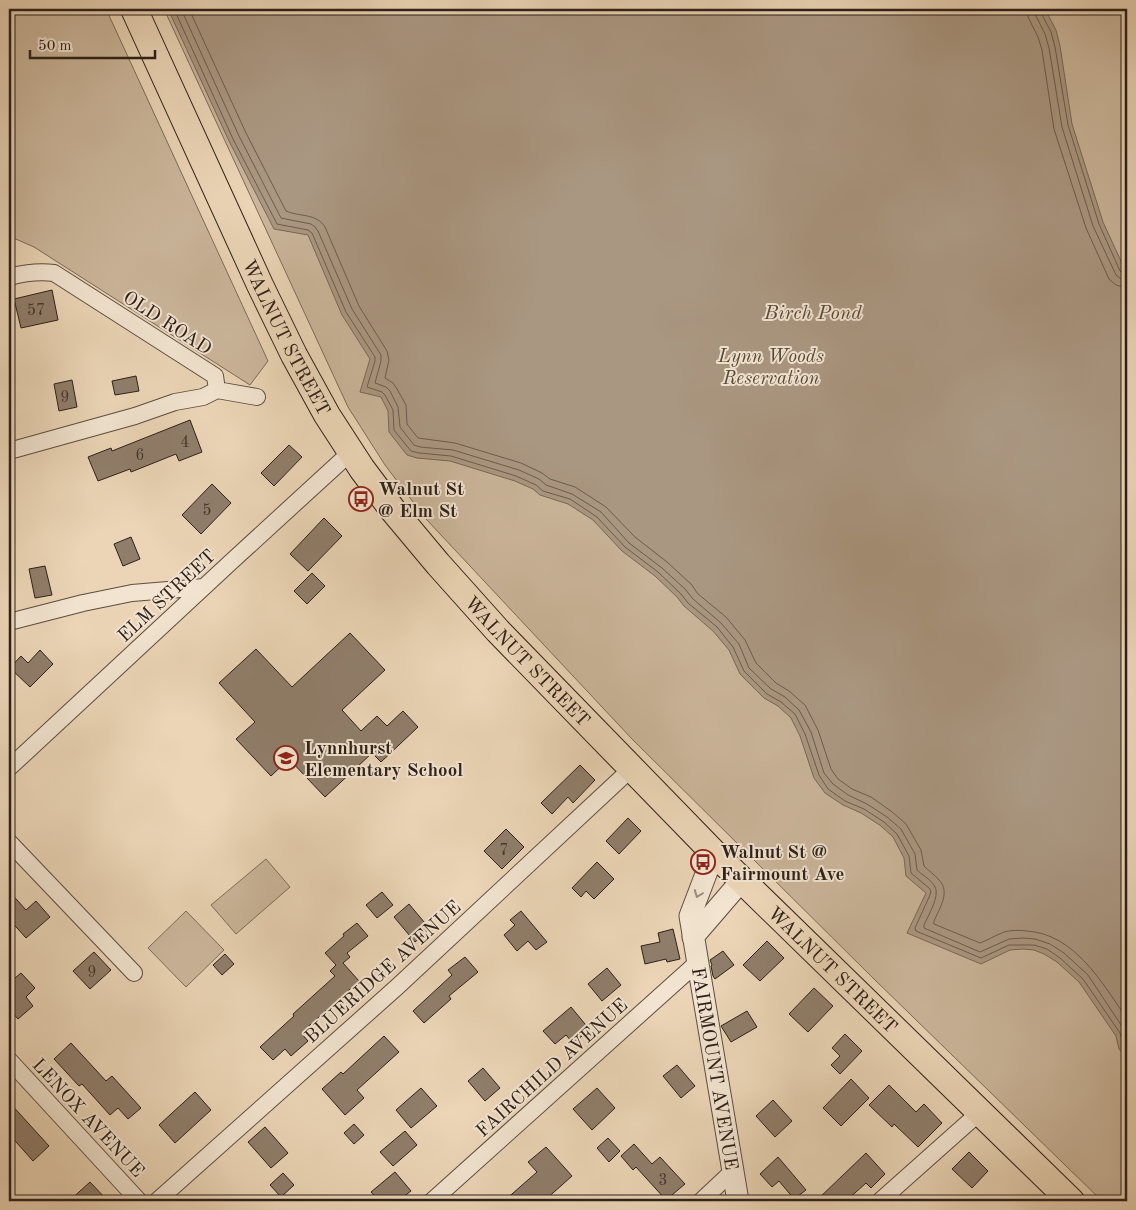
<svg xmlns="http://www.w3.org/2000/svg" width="1136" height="1210" font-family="'Old Standard TT',serif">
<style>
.green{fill:#cbb69b;stroke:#7c6b5a}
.water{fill:#aa9781;stroke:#786758}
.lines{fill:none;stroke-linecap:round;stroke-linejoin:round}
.shore{stroke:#6c5c4e;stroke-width:1}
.building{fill:#907e6b;stroke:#2d201a}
.minor-casing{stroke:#5c4d41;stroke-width:18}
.tertiary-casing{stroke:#5c4d41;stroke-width:23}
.primary-casing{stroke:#2d201a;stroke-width:28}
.minor{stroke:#f2e4d0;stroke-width:16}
.tertiary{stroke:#f2e4d0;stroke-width:21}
.primary{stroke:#ebd5b6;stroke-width:26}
.oneway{stroke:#998c7e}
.labels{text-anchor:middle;stroke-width:4;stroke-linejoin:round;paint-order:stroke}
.number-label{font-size:16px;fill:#46382e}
.street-label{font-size:19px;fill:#2d201a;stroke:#f2e4d0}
.park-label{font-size:19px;font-style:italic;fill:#54463a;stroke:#f2e4d0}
.poi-label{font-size:19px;font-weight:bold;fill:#2d201a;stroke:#f2e4d0;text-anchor:start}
.water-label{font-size:20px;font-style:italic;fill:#594a3e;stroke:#f2e4d0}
</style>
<rect width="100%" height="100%" fill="#ebd5b6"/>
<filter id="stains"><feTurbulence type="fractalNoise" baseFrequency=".004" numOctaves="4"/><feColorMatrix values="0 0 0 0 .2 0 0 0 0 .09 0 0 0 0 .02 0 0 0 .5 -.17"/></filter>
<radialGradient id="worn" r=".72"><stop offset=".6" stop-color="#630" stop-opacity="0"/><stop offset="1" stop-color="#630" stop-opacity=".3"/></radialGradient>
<path class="green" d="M9,9h97l162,352 -18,24 -216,-138 -25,-11z
M164,9h963v1192h-25l-228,-222 -242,-240 -206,-220 -41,-54 -37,-58z
M266,859l24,28 -54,47 -25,-29z
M186,911l38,39 -38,37 -38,-39z"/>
<path class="water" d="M168,9h877l11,21 4,16 12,78 31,98 24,52v785l-8,-10 -3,-13 -37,-54 -22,-20 -13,-8 -10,-4 -11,-1 -13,1 -29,14 -74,-31 19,-40 -20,-17 -2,-18 -11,-21 -12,-11 -20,-13 -18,-8 -18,-12 -11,-15 -14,-42 -9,-18 -13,-12 -14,-8 -24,-24 -11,-24 -16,-19 -29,-25 -7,-9 -22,-21 -33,-25 -29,-31 -25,-16 -28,-9 -7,-6 -18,-8 -65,-20 -33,-3 -10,-3 -18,-23 -1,-21 -7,-14 -21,-5 10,-33 -28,-44 -34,-80 -34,-6 -45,-88z"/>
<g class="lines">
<path class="shore" d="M174,9l59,130 44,85 31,6 4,3 34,79 29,45v4l-8,26 15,5 3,3 8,15 1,20 17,21 8,2 32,3 65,20 20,9 7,6 27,8 27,18 28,30 33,25 23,22 7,9 29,24 16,20 11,24 23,23 14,8 14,12 10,20 14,41 9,14 17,12 19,8 20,13 13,12 12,22 2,17 18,15 2,3 -1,4 -15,33 1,3 65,27 28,-13h25l13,4 13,9 23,21 37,54 4,13 3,5
M181,9l58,127 42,82 30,6 4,3 3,4 34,78 29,46v6l-6,22 11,4 4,4 8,16 2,20 14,18 6,2 33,3 66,20 20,9 7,6 26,9 29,18 28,31 33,25 23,21 8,10 28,24 18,21 10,24 22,21 14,8 14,13 12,22 13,41 9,11 15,11 19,9 20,13 14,12 14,25 2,16c5,5 15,10 18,17 5,9 -7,29 -11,38v3l56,24 29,-13 14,-1 12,1 15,5 14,9 24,22 39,59
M189,9l57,124 40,78c14,6 30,2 39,16l34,79 28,45 2,9 -4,18 8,5 4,6 9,16 1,19 11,14 37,5 66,20 21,10 8,6 25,8 31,20 29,30 32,25 24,22 7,10 28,23 19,23 11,23 20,20 13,8 16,14 13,25 13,39 7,10 14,10 19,8 20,14 15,13 15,26 3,16c5,5 11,9 15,14 12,12 0,29 -5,41v3l46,19c8,-3 16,-8 24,-11 7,-2 16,-2 23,-1 48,3 76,53 100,88
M1027,9l1,8 10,20 4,13 12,79 32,99 23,51 7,6 11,3
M1034,9l1,5 10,20 4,14 13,79 31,99 23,49 5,4 6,1
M1040,9l1,4 10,19 4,15 13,78 31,99 21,47 3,3h4"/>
</g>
<path class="building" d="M52,290l6,30 -37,8 -7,-29z
M136,376l3,15 -24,4 -3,-14z
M72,380l5,27 -18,4 -5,-27z
M190,420l12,32 -23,9 -3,-7 -45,18 -1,-3 -32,12 -10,-24 23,-9 1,3z
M289,445l13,12 -28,29 -13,-13z
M212,484l19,19 -30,31 -19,-19z
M324,518l18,18 -34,35 -18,-17z
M131,537l9,22 -17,7 -9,-22z
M45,566l7,29 -17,3 -6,-29z
M312,573l13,13 -18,18 -13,-13z
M350,633l35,37 -43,40 19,21 16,-15 10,10 16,-15 15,16 -37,35 -9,-9 -47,44 -36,-38 -18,17 -35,-37 19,-17 -36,-39 37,-34 36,38z
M40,650l13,14 -23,23 -20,-19 11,-12 7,7z
M580,765l15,15 -22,23 -5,-6 -16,17 -11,-11z
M628,818l13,13 -22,23 -13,-13z
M506,829l18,18 -22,22 -18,-18z
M597,862l17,17 -20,20 -8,-8 -5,6 -9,-9z
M9,891l17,19 10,-9 14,16 -24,21 -17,-19z
M382,892l11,13 -16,13 -11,-13z
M409,904l21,25 -15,13 -21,-25z
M521,911l26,31 -11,8 -8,-9 -11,10 -13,-16 11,-10 -5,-5z
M357,923l11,13 -21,17 3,4 -7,6 16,18 -58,52 7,8 -17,15 -6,-7 -12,11 -13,-13 34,-31 -1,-2 42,-38 -5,-5 6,-6 -11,-12 19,-17 -1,-2z
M673,929l7,30 -13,3 -1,-3 -21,5 -4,-18 19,-4 -2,-9z
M767,941l17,17 -24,23 -17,-16z
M723,951l11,14 -19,14 -2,-3 -2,-10 1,-1 -2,-5z
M94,952l17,18 -21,19 -17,-18z
M225,954l9,10 -12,11 -9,-10z
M465,957l13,15 -29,24 2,3 -27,24 -11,-12 39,-36 -4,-5z
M607,968l14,17 -19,16 -14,-17z
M21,973l14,15 -9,9 7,9 -15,13 -9,-10v-26z
M814,988l19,18 -25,26 -19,-18z
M571,1007l19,23 -17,13 -7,-8 -11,9 -12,-13z
M747,1011l10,16 -26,15 -10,-16z
M845,1034l17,17 -22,23 -9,-9 9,-9 -8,-8z
M384,1036l15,16 -42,38 7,8 -19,17 -23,-26 19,-17 2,2z
M71,1043l35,38 6,-5 29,32 -13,11 -10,-11 -8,7 -28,-31 -3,2 -25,-27z
M677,1065l18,21 -14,12 -18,-22z
M483,1068l17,20 -15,13 -17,-20z
M851,1079l18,19 -28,28 -18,-18z
M889,1085l27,27 8,-8 18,19 -24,24 -24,-23 -2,3 -23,-22z
M421,1088l16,18 -26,22 -15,-18z
M597,1088l18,20 -23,22 -19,-21z
M195,1092l16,18 -36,33 -16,-18z
M773,1100l19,21 -17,16 -19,-21z
M9,1102l40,44 -16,15 -24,-27z
M354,1124l10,11 -10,9 -10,-11z
M265,1127l23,26 -17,15 -23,-26z
M405,1131l12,14 -24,21 -13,-14z
M608,1138l12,13 -11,11 -12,-14z
M634,1144l18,20 8,-7 25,27 -19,16 -30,-33 -3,3 -12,-14z
M546,1147l26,29 -28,25h-40l33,-29 -9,-10z
M969,1152l19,19 -16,17 -20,-19z
M866,1153l19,21 -14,14 -5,-5 -20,18h-30z
M778,1157l28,33 -12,9 -15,-18 -7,6 -12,-13z
M395,1172l16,19 -13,10h-19l-8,-9z
M283,1173l11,12 -13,12 -11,-12z
M90,1182l18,19h-39z"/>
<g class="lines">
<defs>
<path id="minor" d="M9,277c15,-4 29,-6 45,-4l161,103 2,14 40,7
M9,451l126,-35 40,-14 28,-5 14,-7
M9,622l74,-19 49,-10 72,-6
M9,768l223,-207 119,-109
M9,842l125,131
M9,1060l130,141
M157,1201l240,-214 235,-219
M432,1201l266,-239
M701,1201l32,-30
M880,1201l100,-89"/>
<g id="tertiary">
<path id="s1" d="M714,853l-24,63 48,285"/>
<path d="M693,937l49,-57"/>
</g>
<g id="primary">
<path id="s2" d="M134,9l126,276 34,70 33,60 35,54 30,40 46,55 60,67 216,222 357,348"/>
</g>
</defs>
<use href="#minor" class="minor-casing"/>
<use href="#tertiary" class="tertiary-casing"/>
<use href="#primary" class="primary-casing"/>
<use href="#minor" class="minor"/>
<use href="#tertiary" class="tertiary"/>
<use href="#primary" class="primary"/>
</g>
<defs><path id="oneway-chevron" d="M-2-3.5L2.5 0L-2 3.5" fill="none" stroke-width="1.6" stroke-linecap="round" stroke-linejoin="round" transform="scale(1.25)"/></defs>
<use class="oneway" href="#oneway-chevron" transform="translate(698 894) rotate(111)"/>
<defs>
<symbol id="bus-ring" viewBox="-11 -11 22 22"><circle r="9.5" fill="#f2e4d0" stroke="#8f2418" stroke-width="1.5"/><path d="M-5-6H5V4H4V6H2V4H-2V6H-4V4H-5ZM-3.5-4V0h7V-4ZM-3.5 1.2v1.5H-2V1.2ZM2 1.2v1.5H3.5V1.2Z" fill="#8f2418"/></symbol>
<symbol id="school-ring" viewBox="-11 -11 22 22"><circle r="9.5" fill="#f2e4d0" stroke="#8f2418" stroke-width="1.5"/><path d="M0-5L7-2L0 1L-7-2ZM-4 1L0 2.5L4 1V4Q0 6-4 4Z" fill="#8f2418"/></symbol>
</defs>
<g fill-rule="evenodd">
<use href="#bus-ring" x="347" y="485" width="28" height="28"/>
<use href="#school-ring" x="272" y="744" width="28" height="28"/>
<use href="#bus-ring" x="689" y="848" width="28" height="28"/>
</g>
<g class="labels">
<g class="number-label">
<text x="36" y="315">57</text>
<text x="65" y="402">9</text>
<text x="185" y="447">4</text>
<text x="140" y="460">6</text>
<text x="207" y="515">5</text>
<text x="504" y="855">7</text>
<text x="92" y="977">9</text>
<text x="663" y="1185">3</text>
</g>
<g class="street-label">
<text transform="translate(168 322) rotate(33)" y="7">OLD ROAD</text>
<text dy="7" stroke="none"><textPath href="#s2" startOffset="362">WALNUT STREET</textPath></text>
<text transform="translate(166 595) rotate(-43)" y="7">ELM STREET</text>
<text dy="7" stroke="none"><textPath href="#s2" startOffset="768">WALNUT STREET</textPath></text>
<text dy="7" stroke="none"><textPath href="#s2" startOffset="1202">WALNUT STREET</textPath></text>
<text transform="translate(382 971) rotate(-42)" y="7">BLUERIDGE AVENUE</text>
<text transform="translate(551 1067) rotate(-42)" y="7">FAIRCHILD AVENUE</text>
<text dy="7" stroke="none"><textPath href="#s1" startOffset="222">FAIRMOUNT AVENUE</textPath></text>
<text transform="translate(89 1117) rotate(47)" y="7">LENOX AVENUE</text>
</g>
<g class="park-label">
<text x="771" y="362">Lynn Woods<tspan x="771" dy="22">Reservation</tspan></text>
</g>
<g class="poi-label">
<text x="378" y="495">Walnut St<tspan x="378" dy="22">@ Elm St</tspan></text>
<text x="304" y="754">Lynnhurst<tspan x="304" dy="22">Elementary School</tspan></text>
<text x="720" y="858">Walnut St @<tspan x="720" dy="22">Fairmount Ave</tspan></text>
</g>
<g class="water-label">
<text x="813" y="319">Birch Pond</text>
</g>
</g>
<rect width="1136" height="1210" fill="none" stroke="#ebd5b6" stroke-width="30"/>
<rect x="10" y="10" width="1116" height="1190" fill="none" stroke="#2d201a" stroke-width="2.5"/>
<rect x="15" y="15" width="1106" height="1180" fill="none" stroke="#2d201a"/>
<path d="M30 50v8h125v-8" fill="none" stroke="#2d201a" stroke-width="2.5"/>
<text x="38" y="50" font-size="15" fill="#2d201a" stroke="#f2e4d0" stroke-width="4" paint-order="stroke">50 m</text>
<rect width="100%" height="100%" filter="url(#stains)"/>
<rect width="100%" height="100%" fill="url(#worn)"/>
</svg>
